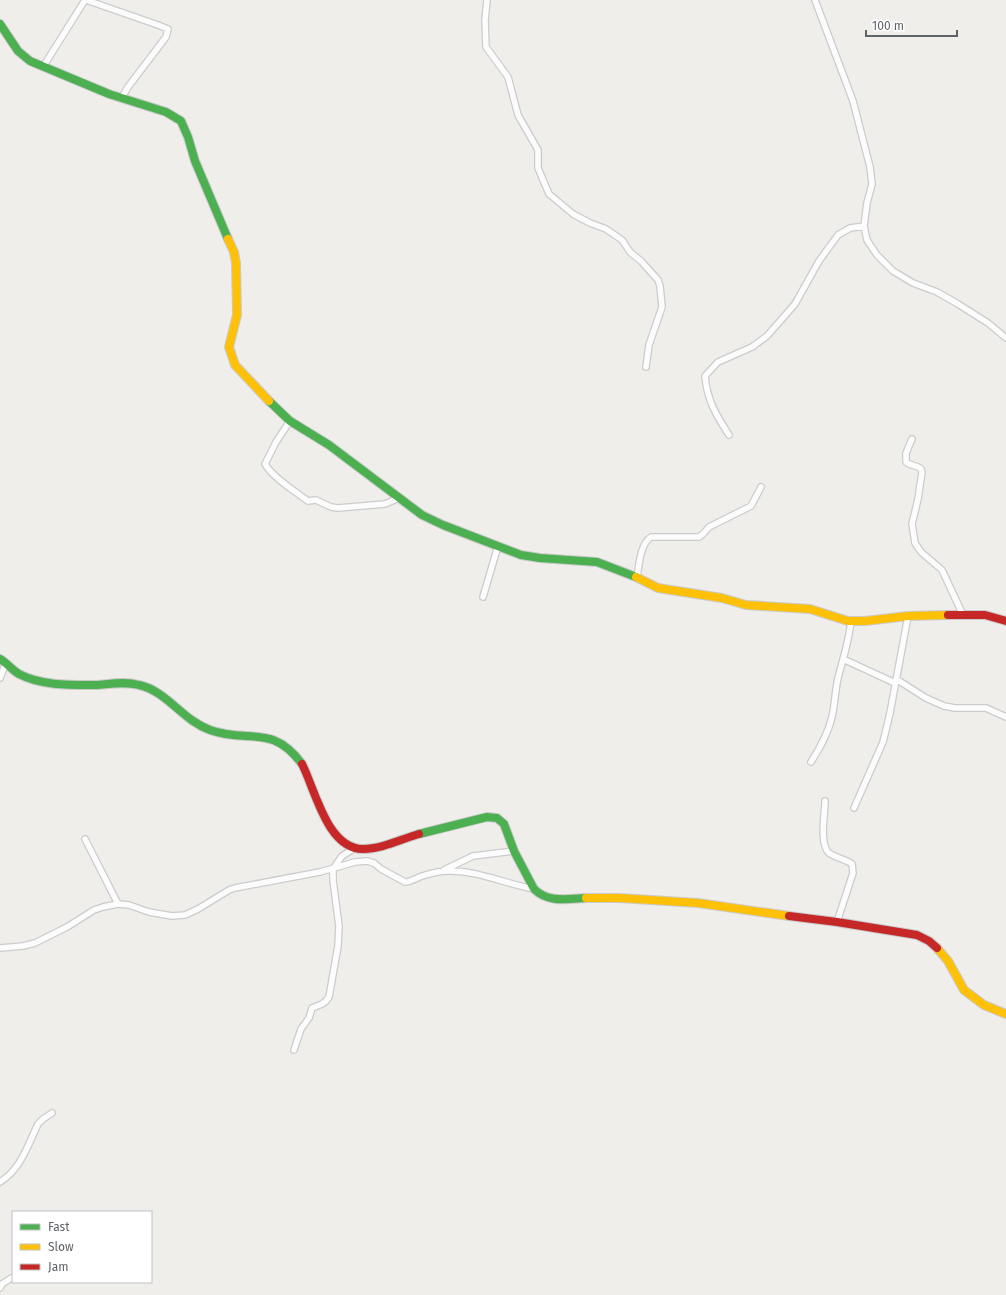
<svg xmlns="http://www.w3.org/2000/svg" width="1006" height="1295" font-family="'Fira Sans',sans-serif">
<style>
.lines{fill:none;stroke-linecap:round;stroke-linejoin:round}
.street-casing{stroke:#cbcccc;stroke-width:8}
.fast-casing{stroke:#cacacb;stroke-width:10}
.slow-casing{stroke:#cacacb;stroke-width:10}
.jam-casing{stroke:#cacacb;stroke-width:10}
.street{stroke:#fdfcfc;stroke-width:5.5}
.fast{stroke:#4caf50;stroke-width:8}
.slow{stroke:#ffc107;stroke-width:8}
.jam{stroke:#c62828;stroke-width:8}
</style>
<rect width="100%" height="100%" fill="#efeeea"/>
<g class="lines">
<defs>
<path id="street" d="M86,0l72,25 10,4 -2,8 -38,50 -7,12
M487,0l-2,20 1,27 22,30 10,38 20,35v18l11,26 24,20 17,9 16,6 16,11 8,12 11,9 17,19 2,6 2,21 -13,38 -3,22
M815,0l38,101 17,66 2,17 -5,19 -3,23 3,14 10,15 16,16 20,12 24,9 21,12 30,19 18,15
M43,67l42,-67
M290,421l-14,21 -11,22c7,13 31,28 43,37l8,-1 15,7 7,1 47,-4 14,-6
M729,435c-13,-20 -22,-35 -24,-59l13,-14 34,-15 15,-11 28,-32 24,-43 19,-26 12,-7 14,-2
M912,439l-6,14v9c4,4 11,3 15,7l1,3 -4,27 -6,25 3,19 6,9 21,18 21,45
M637,577c2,-11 3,-33 14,-40h48l4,-3 6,-7 42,-21 10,-19
M483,597l15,-51
M843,659l52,24
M0,678l6,-15
M896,679l30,19 18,8 11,2h31l20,9
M811,762c9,-14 17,-28 21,-45 3,-13 3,-26 6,-39 5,-19 11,-37 13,-57
M825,801c0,12 -6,43 4,52 7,5 16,6 23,11l1,9 -16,49
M854,808l29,-66 7,-29 18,-97
M85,839l33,65
M444,870l29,-14 41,-5
M0,948l23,-2 12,-3 32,-16 27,-17 9,-3 15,-3 11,1 20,7 23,4 13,-1 13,-6 31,-19 6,-2 85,-16 35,-10 12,-1 7,2 7,6 24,13c6,0 11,-4 17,-6 9,-3 19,-5 28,-5 29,0 56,13 84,18
M294,1050l7,-21 8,-11 3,-10 10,-4 4,-3 3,-4 9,-51 1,-20 -6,-46v-11l9,-13 13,-8
M0,1182c21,-13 28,-37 38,-58l5,-5 9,-6
M0,1288l2,-4 11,-7"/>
<path id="fast" d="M0,24l18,27 12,10 79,33 57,18 15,9 7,16 7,24 33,78
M269,401l21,20 39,24 93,70 21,10 78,30 19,3 57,4 39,15
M0,659c7,4 12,11 19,15 23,12 52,11 78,11 13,-1 28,-4 42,0 28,6 43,35 71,45 38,14 62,-7 92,34
M419,834l68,-17 10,1 7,6 10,27 20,38c14,14 33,10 52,9"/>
<path id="slow" d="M228,239l6,13 2,11 1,52 -8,32 6,18 34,36
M636,577l22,11 64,10 24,7 64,4 38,12h17l43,-5 40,-1
M586,898h33l79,5 91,13
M937,948l11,13 16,29 20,15 22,9"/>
<path id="jam" d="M948,615h37l21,6
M302,764c13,25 25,85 61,85 19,0 38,-10 56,-15
M789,916l48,6 80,13 12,6 8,7"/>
</defs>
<use href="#street" class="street-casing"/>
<use href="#fast" class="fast-casing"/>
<use href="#slow" class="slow-casing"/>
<use href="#jam" class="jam-casing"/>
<use href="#street" class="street"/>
<use href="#fast" class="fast"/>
<use href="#slow" class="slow"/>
<use href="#jam" class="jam"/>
</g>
<rect x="12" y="1211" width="140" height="72" fill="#ffffff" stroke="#bfc1c3"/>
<rect x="20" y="1224" width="20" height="6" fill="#4caf50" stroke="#bfc1c3"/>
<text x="48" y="1231" font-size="12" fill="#5f6368">Fast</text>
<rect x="20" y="1244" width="20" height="6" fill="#ffc107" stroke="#bfc1c3"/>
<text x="48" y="1251" font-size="12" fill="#5f6368">Slow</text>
<rect x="20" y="1264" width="20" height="6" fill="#c62828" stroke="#bfc1c3"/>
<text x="48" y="1271" font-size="12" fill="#5f6368">Jam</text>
<path d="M866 30v6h91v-6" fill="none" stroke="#5f6368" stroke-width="2"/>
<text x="872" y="30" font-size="12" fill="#5f6368" stroke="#ffffff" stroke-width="3" paint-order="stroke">100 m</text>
</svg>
